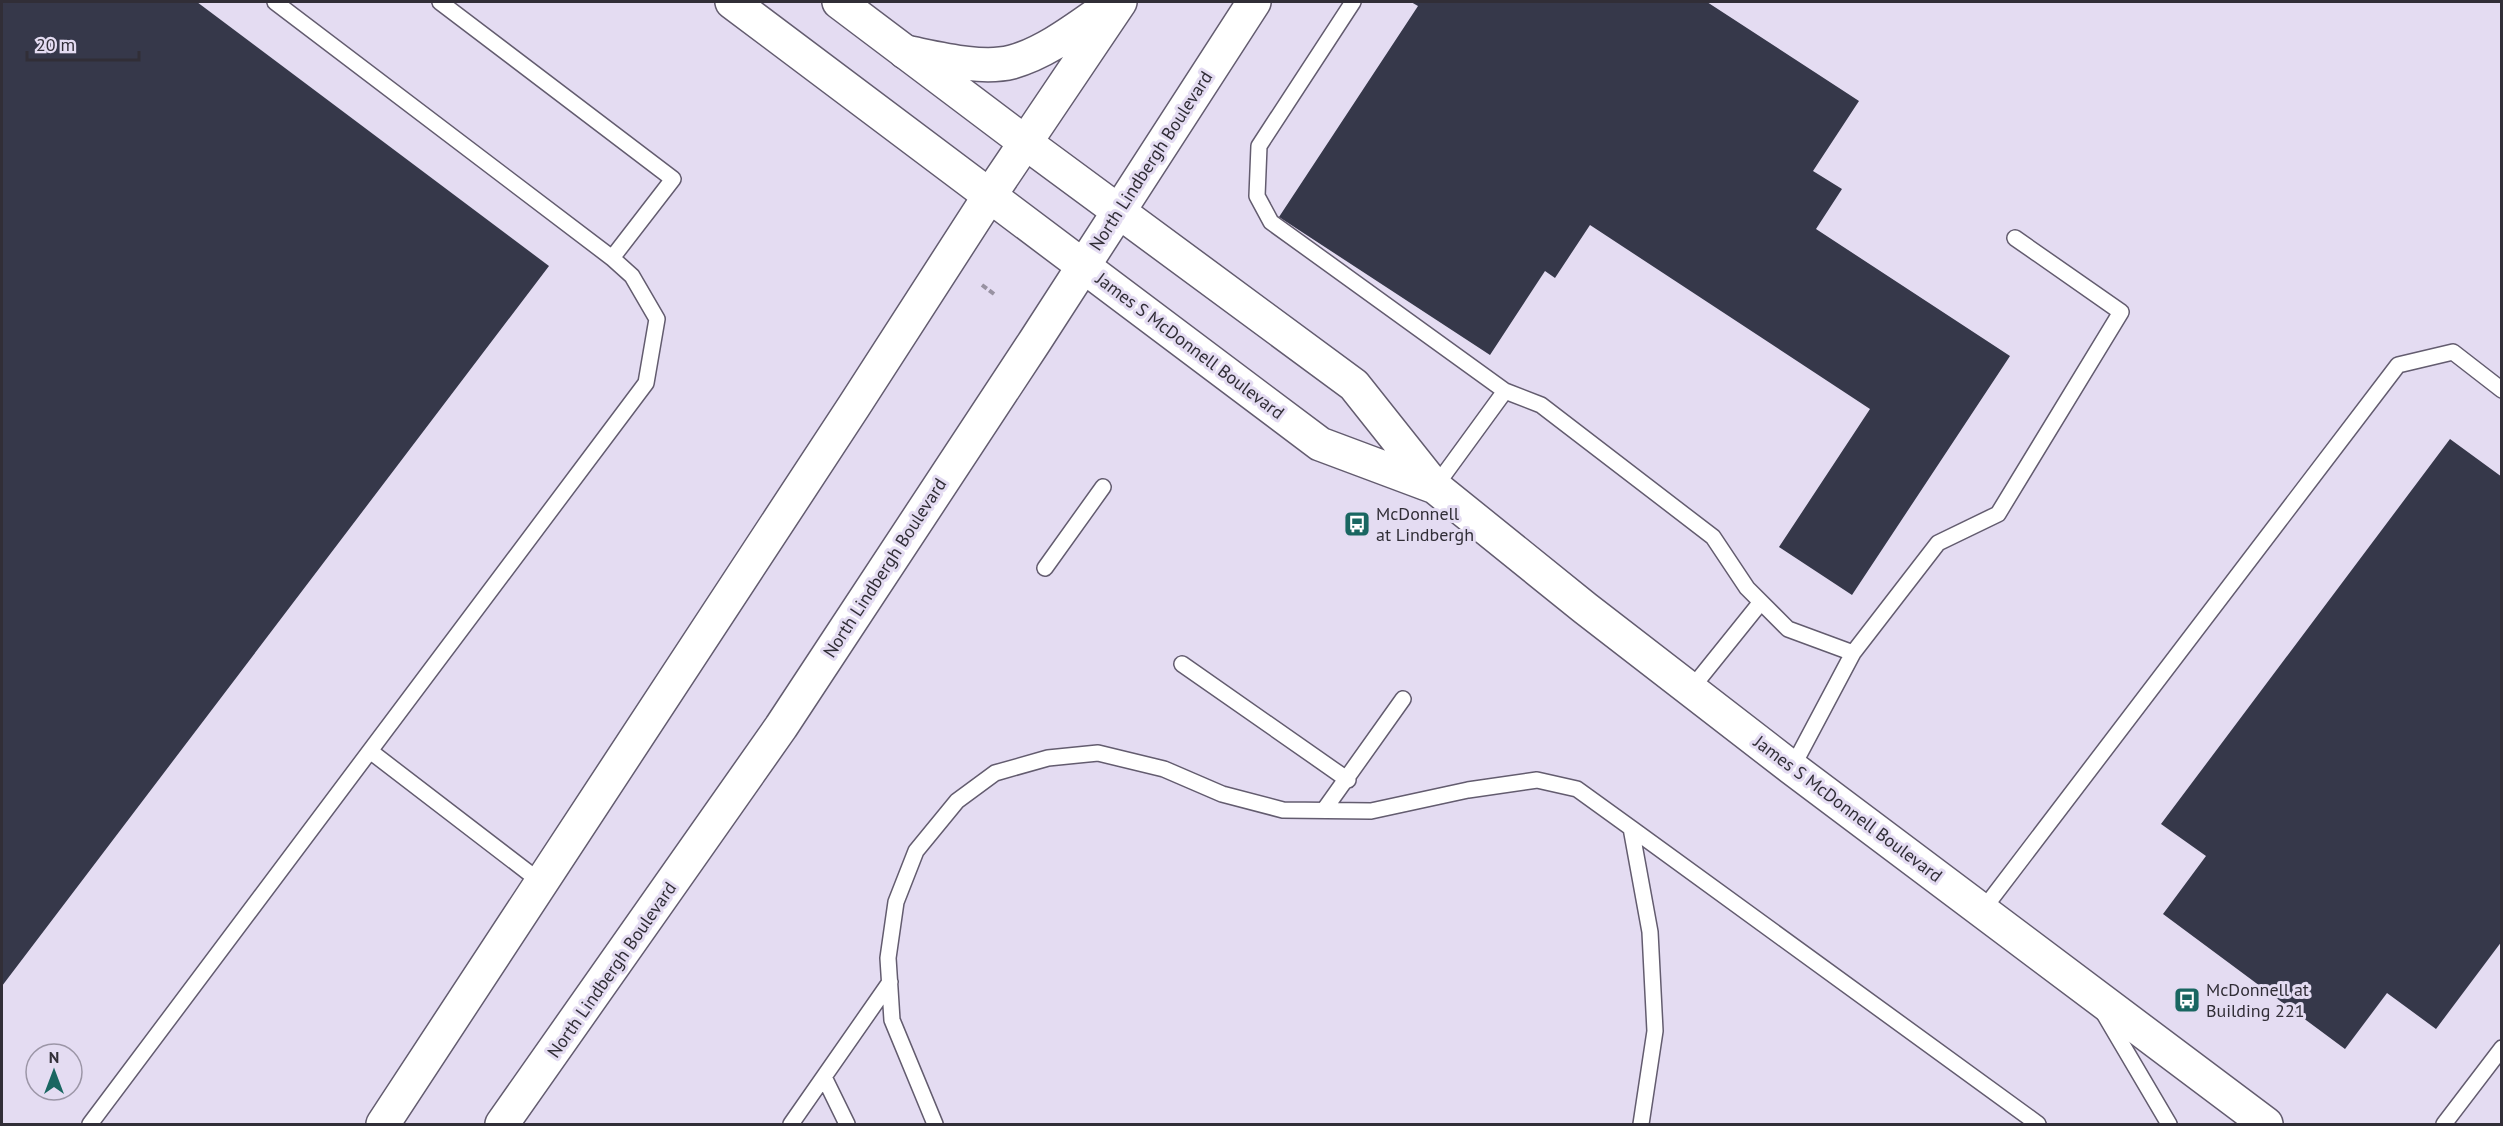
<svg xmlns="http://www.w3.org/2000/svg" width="2503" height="1126" font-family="'PT Sans',sans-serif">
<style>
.building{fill:#36384a}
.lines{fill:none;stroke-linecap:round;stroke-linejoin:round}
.service-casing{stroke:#635c6f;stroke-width:18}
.primary-casing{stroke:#635c6f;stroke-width:36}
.trunk-casing{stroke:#635c6f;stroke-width:36}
.path{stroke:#9892a2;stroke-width:4;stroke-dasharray:6 3;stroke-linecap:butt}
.service{stroke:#fff;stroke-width:15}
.primary{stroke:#fff;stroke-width:33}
.trunk{stroke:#fff;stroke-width:33}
.labels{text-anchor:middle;stroke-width:6;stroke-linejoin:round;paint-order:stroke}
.street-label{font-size:18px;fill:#312e37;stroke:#e4dcf2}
.poi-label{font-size:18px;fill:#312e37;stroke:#e4dcf2;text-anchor:start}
</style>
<rect width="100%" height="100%" fill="#e4dcf2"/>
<path class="building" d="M2,2h195l352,264 -547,720z
M1411,2h296l152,99 -46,70 29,18 -26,40 194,127 -158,239 -73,-48 91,-138 -280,-184 -35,53 -10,-7 -55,84 -211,-138 139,-211z
M2450,439l52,38v464l-66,88 -49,-36 -42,56 -182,-135 43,-58 -45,-32z"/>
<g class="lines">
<defs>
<path id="service" d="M440,2l233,177 -61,79
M1353,2l-94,144 -2,50 14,26 234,169
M1435,487l70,-96 36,14 172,132 34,51 41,41 65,24 85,-110 60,-29 123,-202 -106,-74
M1045,568l58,-81
M1182,664l166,116
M1691,689l70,-87
M370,751l172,132
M1792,768l61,-115
M1324,810l79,-111
M1631,828l407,296
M1982,911l416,-546 55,-13 49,38
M2103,1012l66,112
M824,1077l23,47
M90,1124l556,-741 11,-64 -25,-43 -20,-18 -337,-256
M791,1124l99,-142
M935,1124l-43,-104 -4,-62 8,-56 20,-51 41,-50 38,-28 53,-15 50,-5 66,16 58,25 61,16 88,1 97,-21 69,-10 40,9 54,39 19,104 5,99 -14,93
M2444,1124l58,-76"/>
<path id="primary" d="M732,2l588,442 115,43
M839,2l187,141 328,242 81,102 150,121 207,160 474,356"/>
<path id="trunk" d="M905,52c31,6 76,18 107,10 36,-10 69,-37 100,-58
M383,1124l471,-718 136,-211 130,-193
M502,1124l279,-397 254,-386 219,-339"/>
</defs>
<use href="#service" class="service-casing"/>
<use href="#primary" class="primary-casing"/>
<use href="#trunk" class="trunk-casing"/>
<path class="path" d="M982,285l12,9"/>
<use href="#service" class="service"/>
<use href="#primary" class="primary"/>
<use href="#trunk" class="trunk"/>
</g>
<defs>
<symbol id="bus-square" viewBox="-11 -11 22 22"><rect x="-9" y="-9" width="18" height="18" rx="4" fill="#196661" stroke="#e4dcf2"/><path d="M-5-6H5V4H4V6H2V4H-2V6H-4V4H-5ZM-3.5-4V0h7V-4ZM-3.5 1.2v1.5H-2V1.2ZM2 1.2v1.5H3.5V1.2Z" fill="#fff"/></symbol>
</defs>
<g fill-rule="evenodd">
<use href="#bus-square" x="1342" y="509" width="30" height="30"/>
<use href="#bus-square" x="2172" y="985" width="30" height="30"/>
</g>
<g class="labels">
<g class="street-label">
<text transform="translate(1151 161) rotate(-57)" y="6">North Lindbergh Boulevard</text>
<text transform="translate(1190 346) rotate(37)" y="6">James S McDonnell Boulevard</text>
<text transform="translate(885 568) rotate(-57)" y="6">North Lindbergh Boulevard</text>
<text transform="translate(1848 809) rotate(37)" y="6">James S McDonnell Boulevard</text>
<text transform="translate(612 970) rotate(-55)" y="6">North Lindbergh Boulevard</text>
</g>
<g class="poi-label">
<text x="1376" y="520">McDonnell<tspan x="1376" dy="21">at Lindbergh</tspan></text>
<text x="2206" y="996">McDonnell at<tspan x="2206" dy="21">Building 221</tspan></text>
</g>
</g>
<rect width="2503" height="1126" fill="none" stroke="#312e37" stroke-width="6"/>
<g transform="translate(54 1072)"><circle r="28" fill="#e4dcf2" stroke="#9c96a7" stroke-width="1.5"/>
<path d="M0-4.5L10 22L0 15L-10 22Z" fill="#196661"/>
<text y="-9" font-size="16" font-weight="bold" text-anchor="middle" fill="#312e37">N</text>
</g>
<path d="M27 51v9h112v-9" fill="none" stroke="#312e37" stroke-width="3"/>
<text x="36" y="51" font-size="18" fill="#312e37" stroke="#e4dcf2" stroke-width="4.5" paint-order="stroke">20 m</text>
</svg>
